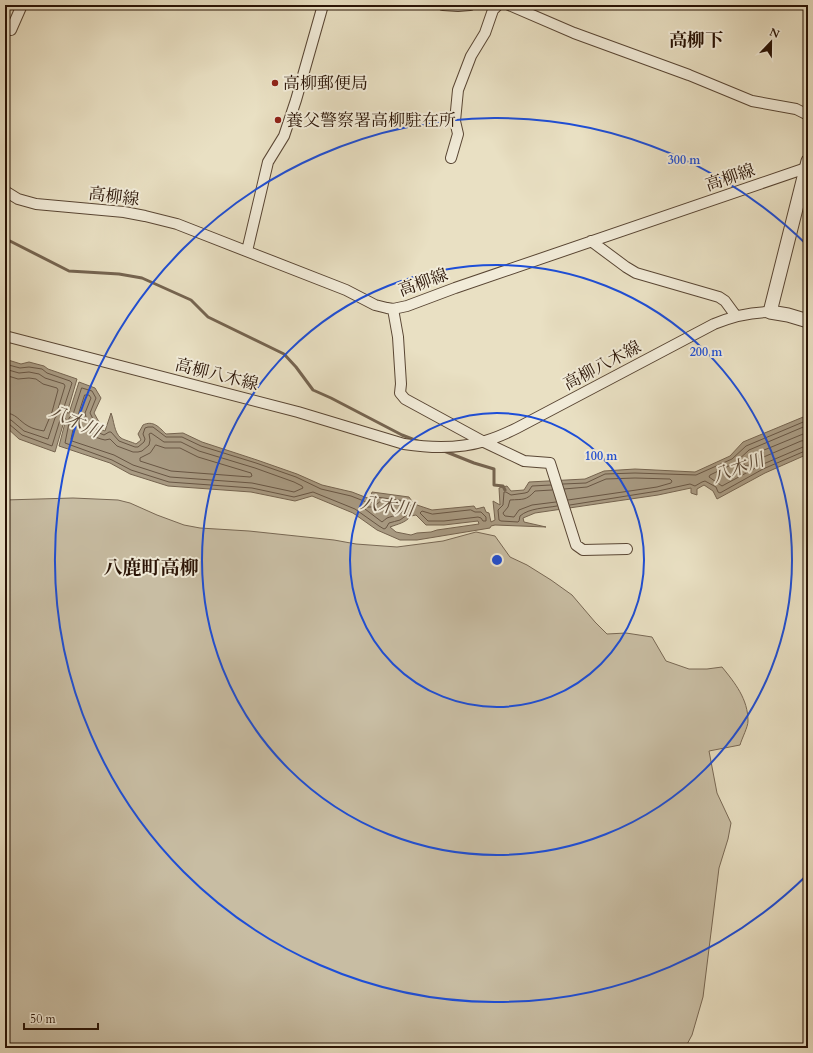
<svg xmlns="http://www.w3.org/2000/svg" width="813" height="1053" font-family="Cardo,'Noto Serif JP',serif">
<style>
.green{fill:#c8bda3;stroke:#786854}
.water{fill:#a89a82;stroke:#756450;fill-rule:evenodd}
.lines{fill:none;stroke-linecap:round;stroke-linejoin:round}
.shore{stroke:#685644;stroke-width:1}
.stream{stroke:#756450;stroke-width:3}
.minor-casing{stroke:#594634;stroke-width:12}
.tertiary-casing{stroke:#594634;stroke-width:15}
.minor{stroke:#f1ebd8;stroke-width:10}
.tertiary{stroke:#f1ebd8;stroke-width:13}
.ring{fill:none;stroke:#1d4ed8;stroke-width:2}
.poi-dot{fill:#8f2418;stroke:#f1ebd8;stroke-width:1.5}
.labels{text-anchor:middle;stroke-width:4;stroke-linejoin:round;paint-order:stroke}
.poi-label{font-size:17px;fill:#291305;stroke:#f1ebd8;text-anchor:start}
.street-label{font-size:17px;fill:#291305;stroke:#f1ebd8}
.neighbourhood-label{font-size:18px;font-weight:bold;fill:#291305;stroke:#f1ebd8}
.water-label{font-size:18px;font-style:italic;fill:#5c4937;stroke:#f1ebd8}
.quarter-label{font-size:19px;font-weight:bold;fill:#291305;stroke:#f1ebd8}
.centre{fill:#1d4ed8;stroke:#f1ebd8;stroke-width:2}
.ring-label{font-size:12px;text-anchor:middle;font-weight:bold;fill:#1d4ed8;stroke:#f1ebd8;stroke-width:4;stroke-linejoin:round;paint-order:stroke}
</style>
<rect width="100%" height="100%" fill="#e9e0c3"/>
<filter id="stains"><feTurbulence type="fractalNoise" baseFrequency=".005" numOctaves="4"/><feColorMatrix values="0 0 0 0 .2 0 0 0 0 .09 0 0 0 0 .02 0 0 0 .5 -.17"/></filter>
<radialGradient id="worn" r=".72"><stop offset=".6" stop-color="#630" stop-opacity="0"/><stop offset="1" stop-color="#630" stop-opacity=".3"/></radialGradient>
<path class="green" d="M73,498l45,2 12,3 27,12 27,10 16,3 49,3 85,9 22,4 41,3 46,-6 33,-9 19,4 15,21 17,8 24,15 21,15 23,27 12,12 19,-1 26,4 14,24 23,8h18l15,-2c13,16 26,32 26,54 0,6 -6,17 -8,24l-31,6 8,42 14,30 -3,16 -9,29 -16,129 -11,38 -7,13h-680v-548z"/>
<path class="water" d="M5,359l16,5 8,-2 15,4 4,3 29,10 -10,34h2l10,-31 16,6 6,10 -7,15 5,9 1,7 5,2 6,-18c3,7 3,20 10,25 3,2 11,4 15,6l5,-4 -3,-6 5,-9c10,-5 16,2 23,9l17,-1 19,9 55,18 40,14 25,11 30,7 18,7 2,-7 37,5 5,7 18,6 42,-4 2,3 8,-2 2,5 3,1 2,9 4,-2 -2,-19 7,4 -1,-17 8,-2 4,5 13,-1 5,-8 56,-3 19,-8 31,-2 60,3 35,-16 13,-14 65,-27v39l-43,19 -48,26 -4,-8 -9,-6 -7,4v6l-6,-2v-5l-33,7 -123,18 -12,5 1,4 22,5 -51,-2 -4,1 -1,2 -73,12h-17l-23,-10 -24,-17 -41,-17 -17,5 -44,-9 -83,-6 -38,-12 -20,-11 -51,-17 7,-27 -1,-1 -10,34 -36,-13 -14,-13zM416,515l10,10h18l34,-4 1,3 -42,6 -6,2 -14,1 -6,2 -15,-3 -6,-5c8,-3 15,-4 21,-11z"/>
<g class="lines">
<path class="shore" d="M5,364l15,4 9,-1 13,2 5,4 23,8 2,2 -9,27 1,6 -4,4 -8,26 -30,-11 -13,-11h-4
M5,369l14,4 10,-1 10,2 6,4 19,6 1,2 -7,23v5l-3,4 -7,21 -24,-8 -13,-11 -6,-1
M5,375l13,4 11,-1 7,1 7,5 14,4 1,2 -6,22 -8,19c-5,-1 -11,-2 -16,-5 -9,-5 -12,-13 -23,-13
M82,388l10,3 4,7 -6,15 5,10 2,9 7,3 5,-3h2l8,9 16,6h3l6,-5 1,-3 -2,-5 2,-6 3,-1h5l13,10h16l19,9 55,17 40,14 25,12 30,7 18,7 4,-1 3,-5 30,4 5,5 3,2v2c-5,3 -9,7 -14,10 -4,1 -7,2 -11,3l-3,5 -2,1 -5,-3 -24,-17 -42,-17 -19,5 -42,-9 -83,-6 -38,-12 -19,-10 -47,-17 4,-20v-5l4,-4z
M85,395h4l2,3 -6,15 1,4 4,8 2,8 3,4 6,2 4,1 5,-1 7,7 16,6h5l4,-1 7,-6 1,-5 -1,-6 2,-1 13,9h17l18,9 56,17 39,14 8,4 1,2 -9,4 -42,-9 -82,-6 -37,-12 -19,-10 -42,-14 -1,-2 4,-19 3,-5z
M808,425l-59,25 -14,13 -25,12 -1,2 13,9 39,-21 42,-18 5,-1
M808,432l-56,23 -8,8v2l3,1 12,-7 42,-18 7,-1
M156,445l9,3h15l18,9 53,16 1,3 -2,1 -79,-6 -31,-10v-3l10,-5z
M563,484l23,-1 19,-9 30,-1 61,2 36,-16 14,-13 62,-26
M551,485l-19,1 -4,6 -3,1 -14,2 -5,-3h-2l-1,13 -5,5 1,10 2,1 17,1 1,-1 1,-5c9,-8 26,-8 37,-10
M564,489l23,-2 19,-8 29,-1 35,1 2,2 -1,2 -14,4 -89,13
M552,490l-17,1c-9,10 -12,8 -25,9l-2,7 -5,6 1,2 1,1 9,1 5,-7 13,-5 24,-3
M380,502l23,4 2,3c-5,7 -10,6 -18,9 -2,1 -3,3 -5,4l-17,-13 1,-2h7z
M570,505l88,-14 32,-7 5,2 7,-4 3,-1 11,6 2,5 2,1 43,-24 42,-18h3
M471,510l4,2h6l5,5v4h-3l-2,-3 -3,-1 -34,4h-16l-8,-8 2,-2 10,3z"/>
<path class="stream" d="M5,233l3,7 61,31 50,3 23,4 49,22 17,17 76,37 12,13 17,23 18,8 71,37 18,7
M444,451l30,12 20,6v16l9,1 2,4"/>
<defs>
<path id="minor" d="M443,5l15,1 12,-1
M509,5l65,28 115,42 63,26 44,8 12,6
M11,30l11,-25
M451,158l7,-24 -3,-13 3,-31 13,-34 14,-23 8,-23 5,-5
M5,191l13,8 18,5 88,8 21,4 32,8 169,66 29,15 12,3 6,1 14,-3 48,-18 351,-120
M591,241l35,26 10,6 83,24 6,4 11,15
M247,251l21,-89 16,-26 12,-36 27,-95
M393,309l5,28 3,47 -1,9 5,6 79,43 40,19 26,2 26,82 7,5 44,-1
M5,336l293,76 106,32c26,4 55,5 81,-3 11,-3 22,-8 32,-13l197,-104c19,-8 36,-12 56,-12"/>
<path id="tertiary" d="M808,161l-38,151 18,3 20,6"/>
</defs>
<use href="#minor" class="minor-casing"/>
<use href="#tertiary" class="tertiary-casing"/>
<use href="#minor" class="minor"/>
<use href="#tertiary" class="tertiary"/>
</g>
<g class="ring">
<circle cx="497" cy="560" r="147"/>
<circle cx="497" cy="560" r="295"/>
<path d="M807 875A442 442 0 1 1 807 245"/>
</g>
<g class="poi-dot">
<circle cx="275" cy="83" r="4"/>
<circle cx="278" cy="120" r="4"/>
</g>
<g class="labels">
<g class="poi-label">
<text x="283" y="89">高柳郵便局</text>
<text x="286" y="126">養父警察署高柳駐在所</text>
</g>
<g class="street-label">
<text transform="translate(730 177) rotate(-19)" y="6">高柳線</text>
<text transform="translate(114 196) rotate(7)" y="6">高柳線</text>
<text transform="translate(423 282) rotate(-20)" y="6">高柳線</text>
<text transform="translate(602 365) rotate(-28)" y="6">高柳八木線</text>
<text transform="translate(217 374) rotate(14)" y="6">高柳八木線</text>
</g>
<g class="neighbourhood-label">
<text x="696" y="46">高柳下</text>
</g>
<g class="water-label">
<text transform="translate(75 421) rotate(24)" y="6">八木川</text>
<text transform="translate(738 468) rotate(-20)" y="6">八木川</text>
<text transform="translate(387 506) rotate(8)" y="6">八木川</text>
</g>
<g class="quarter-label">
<text x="151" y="574">八鹿町高柳</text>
</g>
</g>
<circle cx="497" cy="560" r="6" class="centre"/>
<g class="ring-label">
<text x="684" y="164">300 m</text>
<text x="706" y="356">200 m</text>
<text x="601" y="460">100 m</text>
</g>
<rect width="813" height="1053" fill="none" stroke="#e9e0c3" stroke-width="20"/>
<rect x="6" y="6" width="801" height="1041" fill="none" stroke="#291305" stroke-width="2"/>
<rect x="10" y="10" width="793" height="1033" fill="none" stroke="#291305"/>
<g transform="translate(771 42) rotate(22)" stroke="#f1ebd8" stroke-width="3" paint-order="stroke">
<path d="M0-3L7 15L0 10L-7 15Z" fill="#291305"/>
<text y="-6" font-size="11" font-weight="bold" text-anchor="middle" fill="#291305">N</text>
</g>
<path d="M24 1023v6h74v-6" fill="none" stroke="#291305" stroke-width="2"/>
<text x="30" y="1023" font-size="12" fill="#291305" stroke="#f1ebd8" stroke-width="3" paint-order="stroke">50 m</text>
<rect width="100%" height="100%" filter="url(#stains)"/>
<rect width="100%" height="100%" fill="url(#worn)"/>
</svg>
